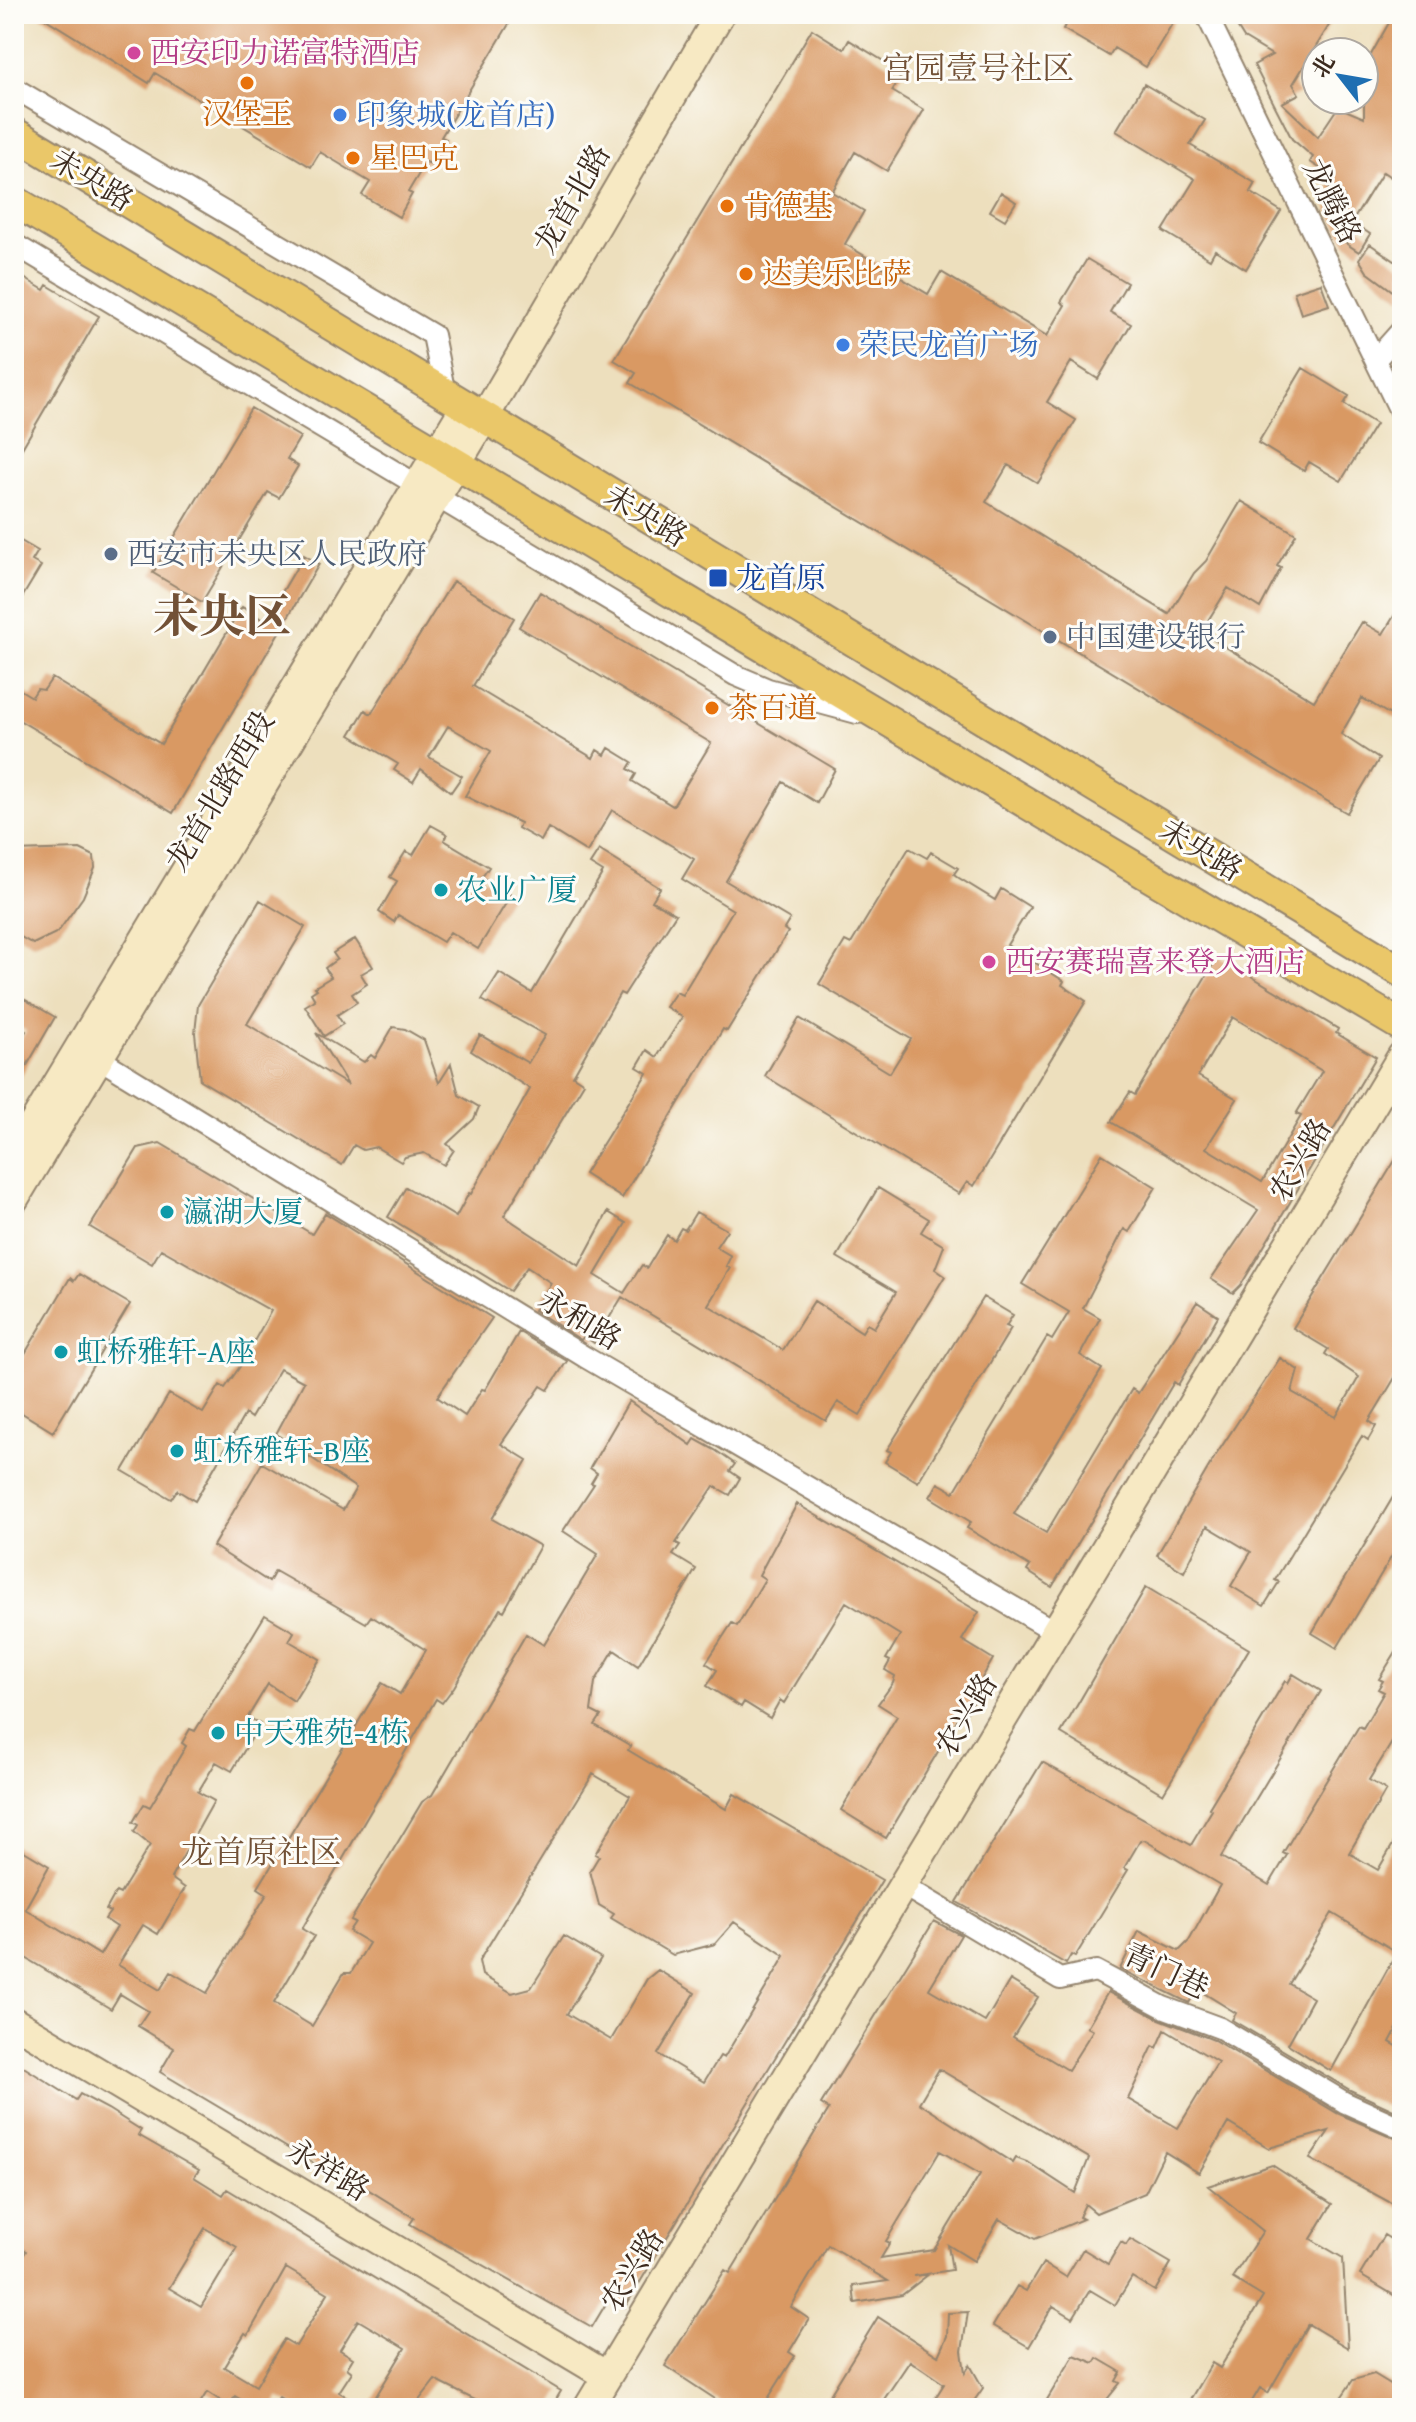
<svg xmlns="http://www.w3.org/2000/svg" width="1416" height="2422" font-family="'Gentium Book Plus','Noto Serif SC',serif">
<style>
.building{fill:#d99964;fill-rule:evenodd}
.lines{fill:none;stroke-linecap:round;stroke-linejoin:round}
.street-casing{stroke:#94846e;stroke-width:24}
.secondary-casing{stroke:#94846e;stroke-width:32}
.primary-casing{stroke:#94846e;stroke-width:34}
.street{stroke:#fff;stroke-width:20}
.secondary{stroke:#f7e9c3;stroke-width:28}
.primary{stroke:#eac769;stroke-width:30}
.hotel-dot{fill:#d1479c;stroke:#fdfcf7;stroke-width:3}
.food-dot{fill:#e8710a;stroke:#fdfcf7;stroke-width:3}
.shop-dot{fill:#3f7fe0;stroke:#fdfcf7;stroke-width:3}
.service-dot{fill:#5c6f8a;stroke:#fdfcf7;stroke-width:3}
.transit-dot{fill:#1a4fb4;stroke:#fdfcf7;stroke-width:3}
.culture-dot{fill:#0f9aa8;stroke:#fdfcf7;stroke-width:3}
.labels{text-anchor:middle;stroke-width:6;stroke-linejoin:round;paint-order:stroke}
.hotel-label{font-size:30px;fill:#b23c85;stroke:#fdfcf7;text-anchor:start}
.food-label{font-size:30px;fill:#c56008;stroke:#fdfcf7;text-anchor:start}
.shop-label{font-size:30px;fill:#366cbe;stroke:#fdfcf7;text-anchor:start}
.street-label{font-size:30px;fill:#3b2a1e;stroke:#fdfcf7}
.service-label{font-size:30px;fill:#4e5e75;stroke:#fdfcf7;text-anchor:start}
.transit-label{font-size:30px;fill:#164399;stroke:#fdfcf7;text-anchor:start}
.culture-label{font-size:30px;fill:#0d838f;stroke:#fdfcf7;text-anchor:start}
.neighbourhood-label{font-size:32px;fill:#725136;stroke:#fdfcf7}
.town-label{font-size:46px;font-weight:bold;fill:#725136;stroke:#fdfcf7}
</style>
<rect width="100%" height="100%" fill="#fdfcf7"/>
<filter id="ink" filterUnits="userSpaceOnUse"><feTurbulence type="fractalNoise" baseFrequency=".0125" numOctaves="2"/><feDisplacementMap in="SourceGraphic" scale="16" xChannelSelector="R" yChannelSelector="G"/><feConvolveMatrix kernelMatrix="1 2 1 2 8 2 1 2 1" color-interpolation-filters="sRGB"/></filter>
<filter id="wash" filterUnits="userSpaceOnUse"><feTurbulence type="fractalNoise" baseFrequency=".006" numOctaves="4" result="noise"/><feDisplacementMap in="SourceGraphic" scale="32" xChannelSelector="R" yChannelSelector="G"/><feGaussianBlur stdDeviation="1.8" result="paint"/><feColorMatrix in="noise" values="0 0 0 0 0 0 0 0 0 0 0 0 0 0 0 0 0 1.4 0 .05"/><feComposite in="paint" operator="in"/></filter>
<g filter="url(#wash)">
<rect width="100%" height="100%" fill="#eddfbd"/>
<g id="blocks">
<path class="building" d="M38,14h477l-74,123 5,2 -15,25 -5,-2 -18,30 4,2 -13,23 -37,-22 8,-13 -50,-30 -9,15 -156,-94 -6,10z
M1072,14h106l-32,53 -32,-19 -5,8 -46,-27z
M1229,14h107l-43,70 6,10 -17,9 36,34 20,-30 26,11v-51l30,-53h8v156l-7,10 -12,-8 -31,50 18,12 -11,18 -12,-8 -23,-42 12,9 8,-14 -16,-9 6,-11 -24,-15 3,-5 -21,-18 -38,-74 18,-10 -28,-17z
M812,29l32,20 5,-9 54,33 -11,18 32,19 -37,61 -32,-19 -23,40 32,19 -19,33 83,50 13,-22 106,64 18,-31 -4,-3 26,-43 40,24 -17,29 21,12 -33,55 -27,-17 -24,40 29,18 -26,43 -12,20 -30,-18 -22,37 183,112 25,-41 12,-12 35,-60 55,33 -19,32 4,2 -21,40 -32,-20 -27,44 113,69 48,-79 21,12 19,-31v119l-40,-24 -21,36 38,25 -32,54 -717,-430 6,-10 -22,-13z
M1144,84l61,36 -15,25 65,38 -5,9 31,19 -35,58 -31,-19 -5,9 -47,-28 32,-52 -79,-48z
M1001,192l15,10 -11,18 -15,-9z
M1370,244l32,22v32l-35,-26 -8,-13z
M14,272l30,18 3,-5 52,31 -85,146z
M1321,283l8,22 -28,9 -7,-22z
M1303,368l46,28 -5,8 32,20 -35,57 -32,-19 -5,9 -46,-28z
M251,408l49,29 -13,22 11,7 -19,32 -11,-6 -66,110 -49,-29z
M14,537l24,14 -6,10 9,5 -27,45z
M304,555l15,9 -146,249 -159,-96v-31l18,11 5,-8 7,1 8,-12 109,66 81,-137 23,14z
M453,581l61,37 -41,68 120,72 4,-8 8,5 4,-7 23,14 -4,7 8,5 -4,7 41,25 38,-63 -192,-116 21,-35 295,177 -18,34 -34,-21 -57,99 64,38 -6,10 4,3 -61,99 -4,-2 -101,169 -38,-24 63,-101 -10,-6 10,-17 10,7 25,-40 -16,-10 10,-15 6,3 51,-85 -51,-31 12,-20 -82,-49 -25,42 -39,-24 -7,13 -23,-13 2,-5 -55,-27 26,-45 -43,-25 -19,31 33,19 -11,16 -30,-23 -8,13 -19,-12 4,-6 -48,-29 15,-25 6,4z
M431,825l16,9 -3,6 45,27 -7,10 29,18 -33,54 -28,-17 -7,10 -45,-27 -4,7 -15,-10 18,-31 -7,-4 16,-26 7,4z
M909,848l18,10 4,-6 27,16 -4,6 5,4 36,22 6,-11 29,18 -23,38 57,36 -2,4 24,16 -112,185 -7,-4 -8,12 -194,-118 34,-58 91,55 21,-34 -92,-55 26,-43 6,3z
M80,849l14,7 1,12 -12,29 -25,35 -25,12 -19,-11v-82z
M599,850l61,38 -8,13 24,13 -52,81 -4,-2 -47,83 11,7 -80,133 75,50 29,-54 18,11 -31,52 29,18 18,-28 5,3 20,-33 7,5 7,-12 4,2 11,-18 31,18 -11,17 15,9 -5,10 4,2 -22,37 75,45 31,-49 48,31 5,-8 7,4 22,-36 -59,-35 41,-69 51,31 -8,13 23,14 -9,23 10,7 -85,139 -22,-13 -12,19 -204,-124 -28,46 -10,-7 -3,4 -47,-30 17,-27 -24,-16 -17,24 -122,-74 18,-30 50,30 13,-24 2,1 59,-105 -59,-38 9,-16 48,28 17,-28 -63,-35 17,-27 33,20 71,-121 -13,-8z
M260,900l45,27 -58,97 101,61 -32,-52 48,29 7,-7 4,3 18,-31 12,2 19,11 15,43 12,-19 8,31 20,12 -5,12 -27,25 7,6 -10,15 -20,-12 -19,4 -4,5 -25,-15 -13,3 -9,-5 -12,20 -142,-85 -5,-47 3,-28z
M355,939l18,28 -12,7 6,10 -15,10 5,8 -20,13 6,9 -19,12 -19,-30 10,-6 -4,-7 6,-4 -2,-2 16,-10 -6,-9 12,-9 -4,-6z
M1218,956l120,73 -2,4 40,24 -135,228 -8,8 -22,-14 47,-69 -147,-88 19,-30 5,3zM1233,1017l89,54 -26,43 5,2 -39,66 -56,-34 31,-49 -39,-23z
M24,999l31,18 -41,71v-37l12,-20 -12,-7v-8z
M160,1143l152,91 13,-21 167,105 -55,79 28,19 17,-27 3,1 34,-58 48,29 -19,29 -7,-4 -40,58 26,16 -35,59 48,27 -36,65 -4,-2 -46,78 -12,16 -6,-4 -134,230 12,7 -40,67 38,23 32,-53h7l18,-30 -20,-12 6,-9 -4,-2 71,-118 10,-7 94,-161 18,11 54,-91 -35,-23 31,-47 -3,-1 6,-10 -7,-5 39,-67 62,44 4,-6 20,11 20,14 -5,7 10,7 -10,17 -16,-9 -38,57 4,2 -7,10 23,14 -58,97 -24,-16 -19,32 -4,29 10,5 -6,9 36,21 -3,4 98,59 8,-15 148,86 -257,427 -15,-10 -18,30 -182,-103 4,-6 -58,-36 -3,5 -193,-115 14,-24 -36,-22 10,-15 -28,-17 -9,15 -97,-58v-106l35,21 -24,43 75,46 17,-28 -12,-8 5,-7 -4,-2 10,-18 4,2 30,-49 -16,-13 4,-7 -5,-3 11,-18 6,3 36,-61 -4,-3 8,-14 5,2 70,-116 29,17 -5,9 31,18 -26,42 -26,-17 -20,33 12,7 -28,47 -16,-9 -18,30 16,9 -43,77 14,10 -27,46 -15,-9 -25,40 42,25 11,-18 36,21 60,-99 -9,-6 124,-205 18,11 26,-44 -55,-34 -5,7 -91,-52 -6,11 -56,-36 49,-83 81,47 13,-22 -80,-54 28,-52 -24,-13 -29,49 -6,-4 -50,87 -18,-11 -6,9 -48,-28 46,-77 34,19 17,-28 5,3 14,-20 32,-57 -110,-62 -9,15 -62,-37 48,-79zM593,1774l37,22 -35,58 4,2 -9,15 9,34 15,9 -3,4 62,37 42,-11 19,-22 51,34 -61,102 -4,-2 -16,26 -46,-28 37,-61 -37,-23 -11,9 -36,61 -44,-26 34,-56 -37,-22 -33,52 -19,5 -30,-18 -3,-14z
M1402,1149v217l-33,55 7,5 -8,14 -6,-4 -87,144 4,2 -15,24 -33,-20 20,-34 -44,-26 -23,46 -27,-17 57,-97 66,-100 18,12 -6,22 44,25 23,-40 -34,-23 3,-5 -35,-21z
M1102,1154l54,33 -27,45 -5,-3 -41,79 17,10 -20,37 22,14 -88,145 32,19 86,-144 6,4 59,-91 21,14 -40,69 -4,-3 -122,205 -25,-16 3,-5 -63,-38 4,-6 -41,-25 8,-14 16,9 93,-155 5,3 17,-28 -47,-28z
M79,1274l51,30 -77,128 -39,-24v-36l56,-94 4,3z
M983,1297l30,18 -7,11 5,2 -93,154 -33,-20 6,-10 -4,-2z
M1402,1482v57l-65,109 -25,-15z
M797,1504l182,108 -17,28 31,19 -11,19 5,3 -20,31 -4,-2 -77,128 -45,-28 56,-94 -19,-12 15,-21 2,-7 -10,-6 5,-9 -4,-2 14,-24 -54,-33 -62,101 -4,-3 -10,18 -26,-16 -3,5 -34,-21 10,-16 -11,-7 26,-40 5,3 28,-47 -6,-4z
M1146,1587l103,62 -86,145 -102,-61z
M1402,1642v84l-33,54 17,10 -37,63 29,17 24,-41v190l-12,23 12,7v65l-52,-24 -118,-70 4,-7 -39,-24 -8,14 -69,-34 19,-38 40,20 10,-10 31,-56 -76,-45 -4,1 -16,27 4,2 -53,87 -4,-2 -5,9 -109,-62 85,-140 149,83 21,-35 -3,-2 76,-127 3,2 5,-9 28,17 -100,166 48,28 18,-30 -4,-2 76,-127 4,2 21,-36 -6,-3 5,-8 -4,-2zM1332,1913l65,39 -66,119 -43,-27 25,-46 -24,-14z
M934,1921l27,14 -32,54 56,33 25,-42 28,17 -25,40 55,33 25,-40 -6,-3 21,-35 49,26 57,22 123,73 65,28v68l-92,-50 19,-28 -60,17 -41,-25 -29,50 -34,-21 -20,41 -49,20 -11,-9 -6,13 4,2 -48,20 -36,-20 -25,42 -26,-16 4,25 -38,6 15,-2 -27,21 -47,8 -2,-17 35,-5 -60,-36 -37,62 18,12 -20,33 6,4 -33,52h-33l-64,-42 60,-96 5,3 99,-164 -8,-5zM1165,2030l53,32 -40,66 -50,-29 25,-53 4,2zM939,2069l150,89 -14,35 -46,-30 -13,-5 -3,5 -94,-60zM940,2151l40,23 -46,76 -53,8 9,-15 -4,-2z
M14,2061l62,39 4,-6 28,15 33,21 -3,5 61,35 -5,7 29,18 4,-6 334,202 -10,17h-60l-56,-28 -22,28h-44l36,-60 -47,-28 -18,30 13,8 -6,10 5,4 -13,20 26,16h-67l-19,-11 -7,11h-17l-20,-12 -6,10 -22,-14 -10,16h-183v-137l12,-20 -12,-7zM205,2228l32,19 -36,60 -32,-19zM286,2268l42,25 -32,53 -12,-7 -28,47 -32,-19 21,-34 3,2z
M1272,2165l60,39 -21,35 32,19 5,90 -40,-24 -40,69 -8,-5 -12,20h-63l27,-45 8,5 43,-71 -31,-19 31,-47 -55,-45z
M1384,2235l18,11v54l-42,-25z
M1130,2239l41,24 -16,28 -23,-14 -17,28 -25,-15 -17,28 -20,-12 -24,41 -36,-21 24,-40 9,5 17,-28 23,14 17,-28 25,15 13,-22 5,3z
M968,2312l-6,39 3,22 5,-8 13,23 -14,20h-40l15,-24 -34,-23 -32,47h-56l56,-91 60,39 9,-20 1,-23z
M1074,2355l20,8 3,-5 24,14 -5,9 4,2 -20,25h-58z
M1374,2374l28,17v17h-68l19,-28z"/>
</g>
</g>
<g filter="url(#ink)">
<use href="#blocks" fill-opacity="0" stroke="#94846e" stroke-width="2"/>
<g class="lines">
<defs>
<path id="street" d="M1206,14l196,401
M14,88l419,247 12,59
M14,244l721,431 33,14 89,24
M1377,358l25,-28
M87,1051l498,306 471,275
M904,1886l156,93 36,-8 67,36 57,21 124,74 58,26"/>
<path id="secondary" d="M14,1156l451,-749
M14,1199l470,-781 236,-404
M14,2022l593,354
M588,2408l814,-1352"/>
<path id="primary" d="M14,133l1388,839
M14,201l1388,825"/>
</defs>
<use href="#street" class="street-casing"/>
<use href="#secondary" class="secondary-casing"/>
<use href="#primary" class="primary-casing"/>
<use href="#street" class="street"/>
<use href="#secondary" class="secondary"/>
<use href="#primary" class="primary"/>
</g>
</g>
<g class="hotel-dot">
<circle cx="134" cy="53" r="8"/>
<circle cx="989" cy="962" r="8"/>
</g>
<g class="food-dot">
<circle cx="247" cy="83" r="8"/>
<circle cx="353" cy="158" r="8"/>
<circle cx="727" cy="206" r="8"/>
<circle cx="746" cy="274" r="8"/>
<circle cx="712" cy="708" r="8"/>
</g>
<g class="shop-dot">
<circle cx="340" cy="115" r="8"/>
<circle cx="843" cy="345" r="8"/>
</g>
<g class="service-dot">
<circle cx="111" cy="554" r="8"/>
<circle cx="1050" cy="637" r="8"/>
</g>
<rect class="transit-dot" x="708" y="568" width="20" height="20" rx="4"/>
<g class="culture-dot">
<circle cx="441" cy="890" r="8"/>
<circle cx="167" cy="1212" r="8"/>
<circle cx="61" cy="1352" r="8"/>
<circle cx="177" cy="1451" r="8"/>
<circle cx="218" cy="1733" r="8"/>
</g>
<g class="labels">
<g class="hotel-label">
<text x="150" y="63">西安印力诺富特酒店</text>
<text x="1005" y="972">西安赛瑞喜来登大酒店</text>
</g>
<g class="food-label">
<text x="247" y="124" text-anchor="middle">汉堡王</text>
<text x="369" y="168">星巴克</text>
<text x="743" y="216">肯德基</text>
<text x="762" y="284">达美乐比萨</text>
<text x="728" y="718">茶百道</text>
</g>
<g class="shop-label">
<text x="356" y="125">印象城(龙首店)</text>
<text x="859" y="355">荣民龙首广场</text>
</g>
<g class="street-label">
<text transform="translate(92 180) rotate(31)" y="10">未央路</text>
<text transform="translate(572 199) rotate(-60)" y="10">龙首北路</text>
<text transform="translate(1332 201) rotate(63)" y="10">龙腾路</text>
<text transform="translate(646 516) rotate(31)" y="10">未央路</text>
<text transform="translate(220 791) rotate(-59)" y="10">龙首北路西段</text>
<text transform="translate(1201 850) rotate(31)" y="10">未央路</text>
<text transform="translate(1300 1160) rotate(-59)" y="10">农兴路</text>
<text transform="translate(580 1319) rotate(31)" y="10">永和路</text>
<text transform="translate(966 1715) rotate(-59)" y="10">农兴路</text>
<text transform="translate(1166 1971) rotate(25)" y="10">青门巷</text>
<text transform="translate(328 2170) rotate(31)" y="10">永祥路</text>
<text transform="translate(632 2270) rotate(-58)" y="10">农兴路</text>
</g>
<g class="service-label">
<text x="127" y="564">西安市未央区人民政府</text>
<text x="1066" y="647">中国建设银行</text>
</g>
<g class="transit-label">
<text x="736" y="588">龙首原</text>
</g>
<g class="culture-label">
<text x="457" y="900">农业广厦</text>
<text x="183" y="1222">瀛湖大厦</text>
<text x="77" y="1362">虹桥雅轩-A座</text>
<text x="193" y="1461">虹桥雅轩-B座</text>
<text x="234" y="1743">中天雅苑-4栋</text>
</g>
<g class="neighbourhood-label">
<text x="978" y="79">宫园壹号社区</text>
<text x="261" y="1863">龙首原社区</text>
</g>
<g class="town-label">
<text x="222" y="632">未央区</text>
</g>
</g>
<rect width="1416" height="2422" fill="none" stroke="#fdfcf7" stroke-width="48"/>
<g transform="translate(1340 76) rotate(301)"><circle r="38" fill="#fdfcf7" stroke="#afa8a0" stroke-width="2"/>
<path d="M0-6L14 30L0 20L-14 30Z" fill="#1f6fb2"/>
<text y="-12" font-size="22" font-weight="bold" text-anchor="middle" fill="#3b2a1e">北</text>
</g>
</svg>
